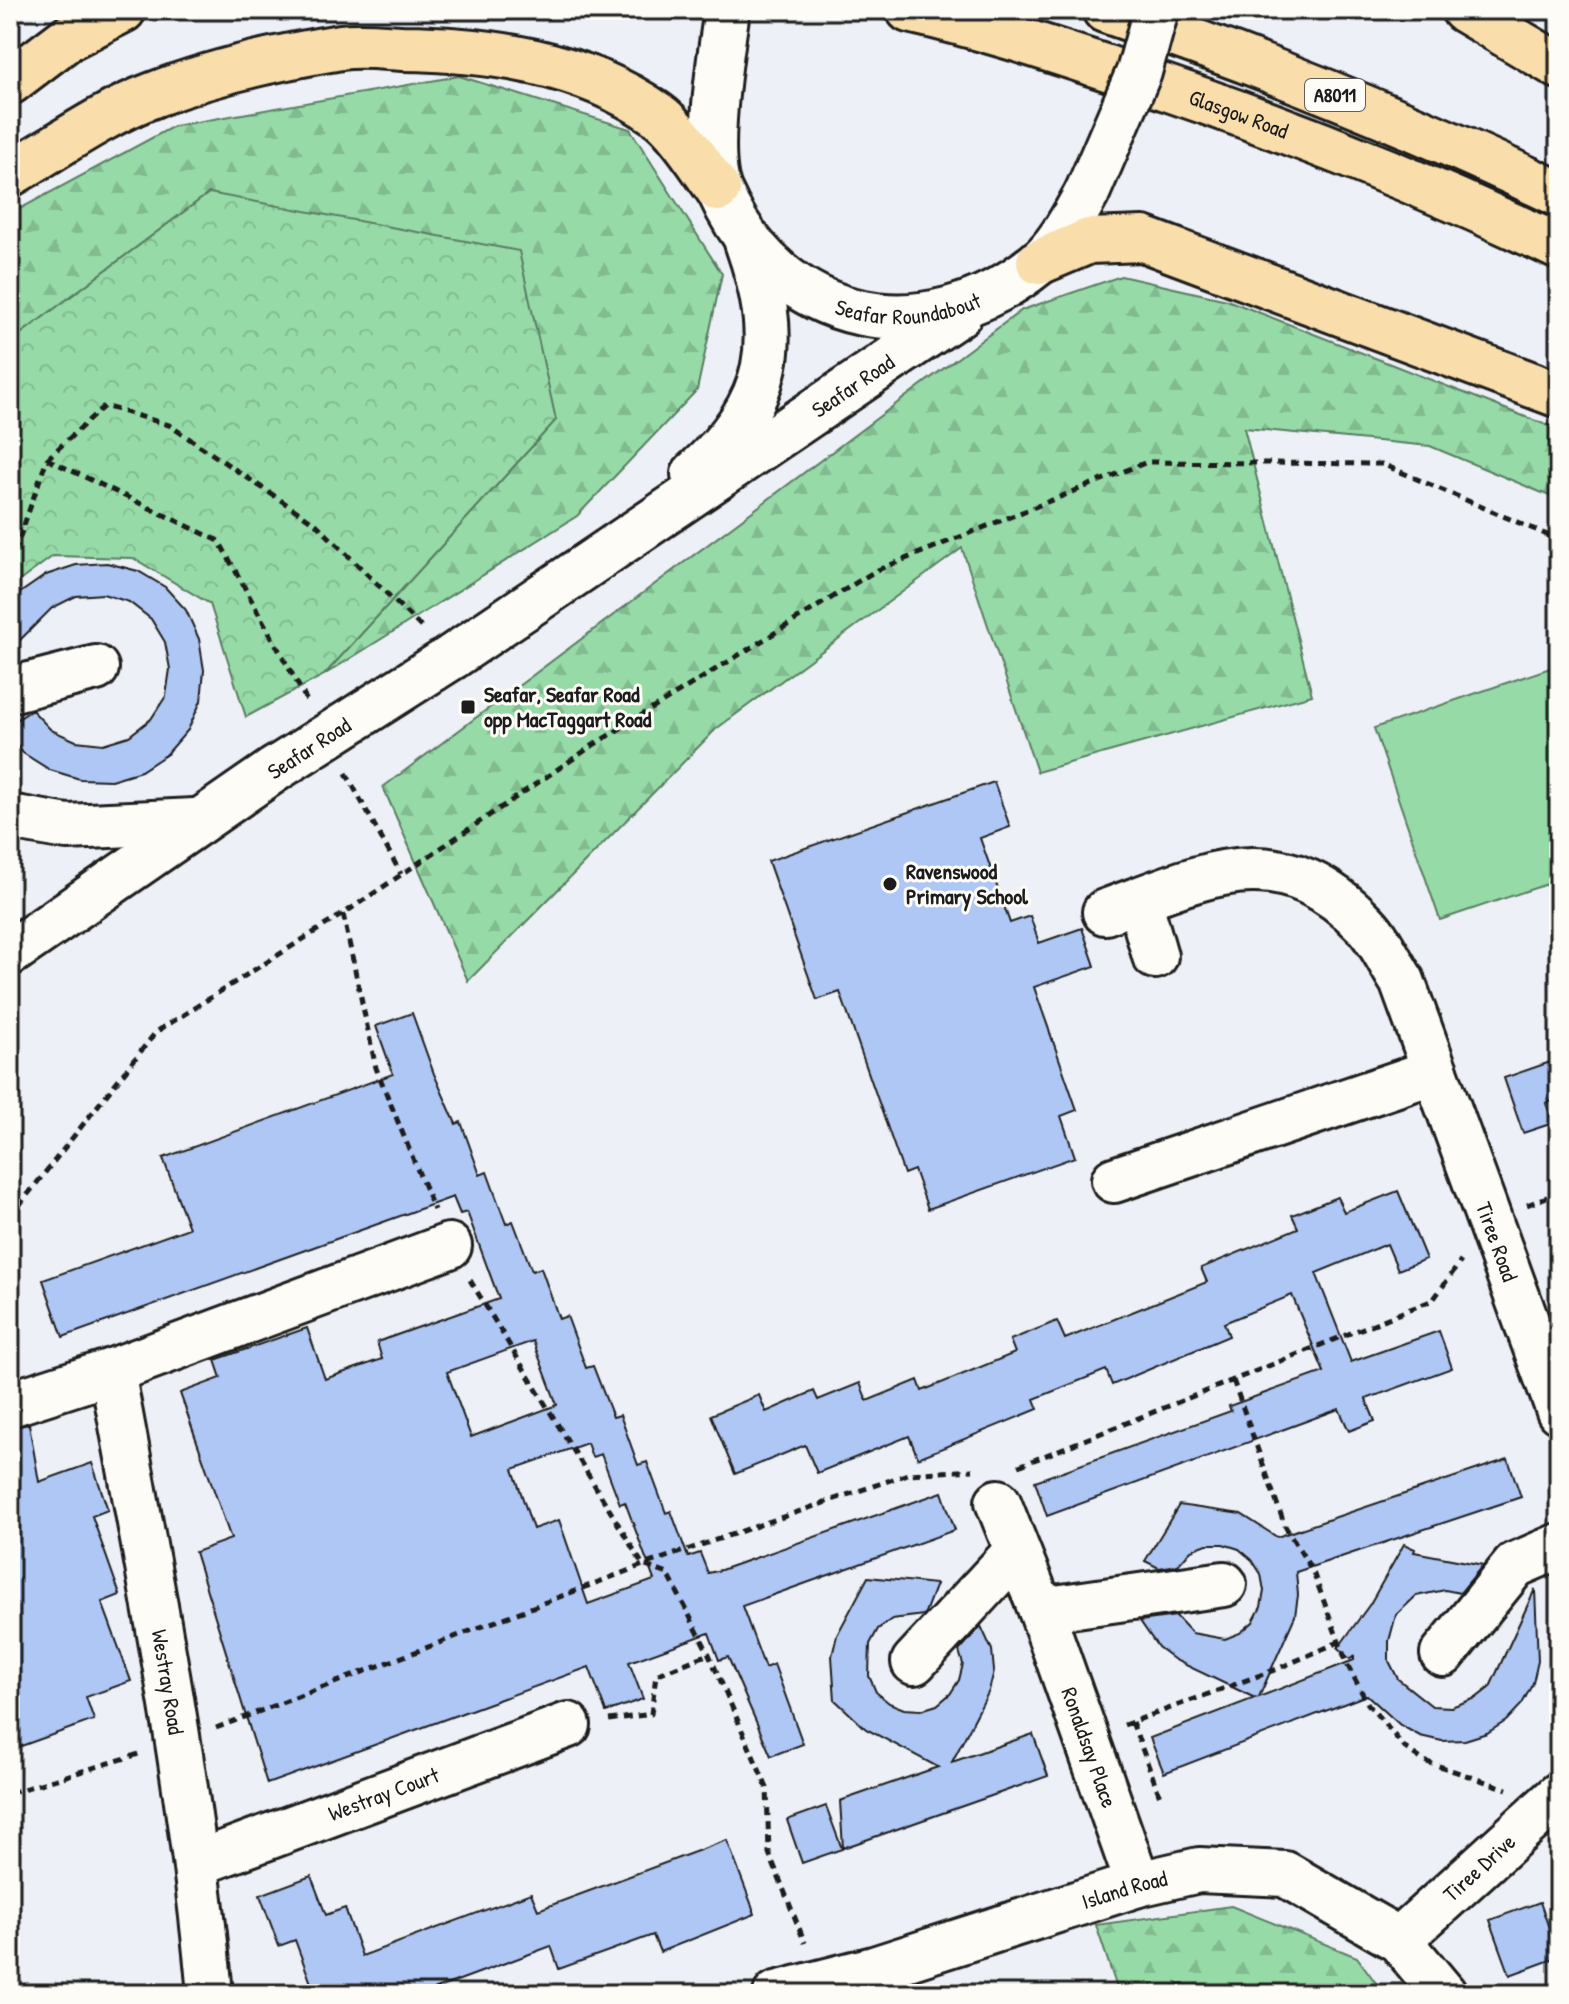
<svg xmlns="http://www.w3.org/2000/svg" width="1569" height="2004" font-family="'Patrick Hand',sans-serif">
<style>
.forest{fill:url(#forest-firs);stroke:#597c62;stroke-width:2}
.park{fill:url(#park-crowns);stroke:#597c62;stroke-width:2}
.pitch{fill:#96dba7;stroke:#597c62;stroke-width:2}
.building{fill:#afc7f5;stroke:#1c1c1c;stroke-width:2;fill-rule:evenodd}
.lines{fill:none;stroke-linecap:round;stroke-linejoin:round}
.minor-casing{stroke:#1c1c1c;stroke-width:50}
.major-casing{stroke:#1c1c1c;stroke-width:50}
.path{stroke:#1c1c1c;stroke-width:5;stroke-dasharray:8 6;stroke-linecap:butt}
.minor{stroke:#fdfcf7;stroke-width:44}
.major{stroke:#f9deab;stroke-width:44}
.minor-bridge-casing{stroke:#1c1c1c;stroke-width:50;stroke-linecap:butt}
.minor-bridge{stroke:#fdfcf7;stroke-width:44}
.poi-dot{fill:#1c1c1c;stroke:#fdfcf7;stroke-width:3}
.labels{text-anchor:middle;stroke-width:6;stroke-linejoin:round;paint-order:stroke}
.shield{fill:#fdfcf7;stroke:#605f5e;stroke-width:2}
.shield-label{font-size:20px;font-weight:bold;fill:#1c1c1c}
.street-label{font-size:22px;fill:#1c1c1c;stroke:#fdfcf7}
.poi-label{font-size:22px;font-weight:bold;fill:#1c1c1c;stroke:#fdfcf7;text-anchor:start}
</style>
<defs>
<pattern id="forest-firs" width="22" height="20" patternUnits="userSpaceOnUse" patternTransform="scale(2)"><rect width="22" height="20" fill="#96dba7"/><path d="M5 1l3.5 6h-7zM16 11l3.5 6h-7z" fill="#81bb8f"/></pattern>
<pattern id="park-crowns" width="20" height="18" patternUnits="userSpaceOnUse" patternTransform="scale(2)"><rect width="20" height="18" fill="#96dba7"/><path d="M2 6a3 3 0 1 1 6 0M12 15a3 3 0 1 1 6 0" fill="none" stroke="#81bb8f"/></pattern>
</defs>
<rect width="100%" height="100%" fill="#edf1f7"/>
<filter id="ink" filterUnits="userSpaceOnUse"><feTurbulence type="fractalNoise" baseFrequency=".0125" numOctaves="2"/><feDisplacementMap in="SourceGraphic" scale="16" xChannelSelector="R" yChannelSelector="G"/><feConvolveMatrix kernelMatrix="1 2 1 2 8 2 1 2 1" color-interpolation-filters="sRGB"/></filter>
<g filter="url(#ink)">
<path class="forest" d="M459,76l171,53 92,145 -25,116 -120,126 -253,159 232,-255 -347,-227 -199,149v-128l164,-88z
M1121,276l106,24 332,130v70l-129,-54 -186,-18 68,267 -275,77 -75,-224 -246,181 -248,252 -85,-194 639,-477z
M1231,1906l126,51 27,37h-265l-23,-69z"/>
<path class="park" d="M209,193l310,58 37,169 -232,255 -78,42 -36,-113 -77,-46 -80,-2 -43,32v-246z"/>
<path class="pitch" d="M1559,665v215l-119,40 -66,-192z"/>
<path class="building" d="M107,563l31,8 27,16 21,23 13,29 5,31 -3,31 -13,29 -21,24 -26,17 -30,9 -31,-1 -30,-9 -27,-17 -13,-16v-13l22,-14 19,20 25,11 27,3 26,-8 22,-17 15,-23 4,-27 -5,-27 -14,-23 -22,-17 -26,-8 -27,2 -24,12 -42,42v-44l10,-13 26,-18 30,-10z
M994,782l16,45 -30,11 30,85 20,-7 9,27 43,-15 13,38 -61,21 43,123 -16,6 14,41 -147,52 -14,-39 -10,4 -64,-182 -23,8 -49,-139z
M412,1013l22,61 22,50 5,-2 19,53 7,-3 19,52 7,-3 19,50 9,-3 18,51 8,-3 19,52 7,-2 20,51 7,-2 18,50 9,-3 19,51 5,-2 17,46 12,-4 8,20 13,-3 221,-78 13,38 -213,76 23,62 9,-4 29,80 -32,12 -43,-99 -9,3 -10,-27 -80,29 14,37 -37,13 -17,-45 -322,117 -72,-232 36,-13 -51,-146 41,-15 -6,-18 92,-32 18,51 57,-20 -5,-17 122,-43 -32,-87 -7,2 -7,-17 -390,140 -20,-57 146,-52 -26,-70 230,-84 -17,-48zM533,1341l24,64 -86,32 -24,-65zM587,1443l5,14 9,-3 19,50 5,-2 29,78 -66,24 -29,-84 -26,9 -20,-60z
M1559,1059v40l-13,4 7,20 -30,10 -19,-55z
M1398,1191l28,68 -28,11 -11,-26 -71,29 35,89 88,-31 13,37 -86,31 9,22 -26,10 -10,-22 -292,107 -12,-35 196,-70 -2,-5 95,-34 -32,-77 -68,28 5,13 -117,49 -6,-15 -72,29 4,10 -120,49 -9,-22 -92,37 -12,-28 -70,29 -24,-59 48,-20 7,17 48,-21 4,9 42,-17 7,18 51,-21 4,11 93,-38 -5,-13 47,-19 8,18 142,-57 -6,-14 97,-40 -6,-13 45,-18 7,15z
M29,1424l10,58 53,-19 16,47 -16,6 28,79 -18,7 29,79 -45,16 8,23 -84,30v-322z
M1508,1459l13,38 -225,75 2,23 -3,21 -36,81 95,-37v-4l-4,3 -12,-11 32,-44 34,-60 11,5 -1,3 69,13 -23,28 -15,-3 -29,6 -20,19 -7,26v20l9,18 34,27 19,1 25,-9 14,-11 45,-98 3,72 -5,22 -11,21 -16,17 -19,12 -22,7 -23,1 -22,-5 -20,-11 -33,-30 -203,78 -14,-35 105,-40 -80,-38 -17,-13 -18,-26 36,-5 16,17 33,6 15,-6 13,-11 8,-15 3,-16 -3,-17 -9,-14 -13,-11 -16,-5h-16l-16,6 -13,15 -19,3 -14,-7 34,-56 62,9 36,23z
M868,1577l68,7 -12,31 -32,4 -14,10 -8,15 -1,32 7,16 13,11 15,6 17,1 16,-5 13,-11 9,-14 4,-16 -4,-13 22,-25 11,24 2,21 -5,20 -37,71 81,-28 15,42 -205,72 -3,-47 98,-34 -72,-38 -31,-29 -3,-44 5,-21z
M826,1806l16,43 -40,14 -15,-43z
M727,1840l28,74 -95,38 -7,-17 -94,34 -8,-23 -129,48h-107l-20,-54 -16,6 -19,-51 51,-19 15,39 19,-7 17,48 169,-63 7,17z
M1540,1902l19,55 -49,18 -20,-55z"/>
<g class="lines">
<defs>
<g id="minor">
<path id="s1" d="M727,10c-6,39 -23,147 -7,182 60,134 205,163 318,71 21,-17 36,-47 49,-70"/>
<path d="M694,474c80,-73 88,-133 53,-232"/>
<path id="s2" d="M452,657l508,-344"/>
<path d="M10,690l86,-22"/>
<path d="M10,817l57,10 128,-6"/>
<path d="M1139,900l16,56"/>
<path id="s3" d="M1105,912c99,-36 173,-78 260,12 15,15 25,39 37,57l157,430"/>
<path d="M10,953l264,-183"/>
<path d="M1114,1180l321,-109"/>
<path id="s4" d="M112,1371c38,207 79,413 98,623"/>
<path d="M10,1404l102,-33 337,-125"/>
<path id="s5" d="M998,1502l43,108 97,274"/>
<path d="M1041,1610l183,-26"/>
<path d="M1443,1654l72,-89 44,-19"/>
<path d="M914,1662l101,-109"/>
<path id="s6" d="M198,1863l370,-138"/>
<path id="s7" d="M1399,1940l160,-145"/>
<path id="s8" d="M776,1994l98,-25 264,-85 61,-14 86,4 114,66 45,54"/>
</g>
<g id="major">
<path id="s9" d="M909,10c72,16 140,39 210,62 150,49 297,108 440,175"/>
<path d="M1105,10c155,53 306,113 454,184"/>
<path d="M1464,10l95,56"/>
<path d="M10,82l58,-44 55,-28"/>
<path d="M10,174c47,-27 92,-60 143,-79 59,-23 126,-38 188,-48 20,-3 42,0 61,1 88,1 181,14 255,66 21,14 45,54 61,75"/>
<path d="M1039,262l50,-21 54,-2 416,156"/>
</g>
</defs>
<use href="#minor" class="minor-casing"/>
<use href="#major" class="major-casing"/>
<path class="path" d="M47,459l172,82 88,160
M10,565l37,-106 57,-53 65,19 147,99 106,104
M346,773l55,101
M343,914l33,154 58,142
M1527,1205l32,-13
M10,1217l146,-185 187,-118 252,-170 280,-173 272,-109 235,2 177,76
M470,1280l173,285 25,9 41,80 58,134 2,65 36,90
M1233,1380l52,146 28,46 35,94 20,38 37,44 19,13 83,28
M1019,1466l414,-166 28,-39
M609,1720l42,-6 5,-39 53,-21
M1132,1722l29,77
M1124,1725l153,-56 62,-27
M216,1728l427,-163 265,-91 65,-4
M10,1793l129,-39"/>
<use href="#minor" class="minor"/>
<use href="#major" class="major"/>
<defs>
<path id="minor-bridge" d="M1087,193l52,-121 17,-62
M274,770l178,-113"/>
</defs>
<use href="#minor-bridge" class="minor-bridge-casing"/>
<use href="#minor-bridge" class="minor-bridge"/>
</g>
</g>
<g class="poi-dot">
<rect x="460" y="699" width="16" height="16" rx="4"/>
<circle cx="890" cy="884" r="8"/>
</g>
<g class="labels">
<rect class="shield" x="1305" y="79" width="60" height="32" rx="6"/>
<g class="shield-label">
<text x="1335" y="102">A8011</text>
</g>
<g class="street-label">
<text dy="8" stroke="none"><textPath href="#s9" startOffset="346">Glasgow Road</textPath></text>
<text dy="8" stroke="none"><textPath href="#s1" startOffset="424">Seafar Roundabout</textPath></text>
<text dy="8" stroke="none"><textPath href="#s2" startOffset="484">Seafar Road</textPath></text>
<text transform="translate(309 748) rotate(-33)" y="8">Seafar Road</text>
<text dy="8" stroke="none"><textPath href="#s3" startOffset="628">Tiree Road</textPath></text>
<text dy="8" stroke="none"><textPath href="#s4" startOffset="316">Westray Road</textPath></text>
<text dy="8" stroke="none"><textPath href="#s5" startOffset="262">Ronaldsay Place</textPath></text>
<text dy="8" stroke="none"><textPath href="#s6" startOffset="198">Westray Court</textPath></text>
<text dy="8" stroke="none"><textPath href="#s7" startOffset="108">Tiree Drive</textPath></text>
<text dy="8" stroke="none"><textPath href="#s8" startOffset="364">Island Road</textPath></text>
</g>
<g class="poi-label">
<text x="484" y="702">Seafar, Seafar Road<tspan x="484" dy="25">opp MacTaggart Road</tspan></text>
<text x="906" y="879">Ravenswood<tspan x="906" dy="25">Primary School</tspan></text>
</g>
</g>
<rect width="1569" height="2004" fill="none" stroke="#fdfcf7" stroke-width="40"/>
<rect x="20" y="20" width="1529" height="1964" fill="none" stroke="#1c1c1c" stroke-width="3" filter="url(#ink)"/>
</svg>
